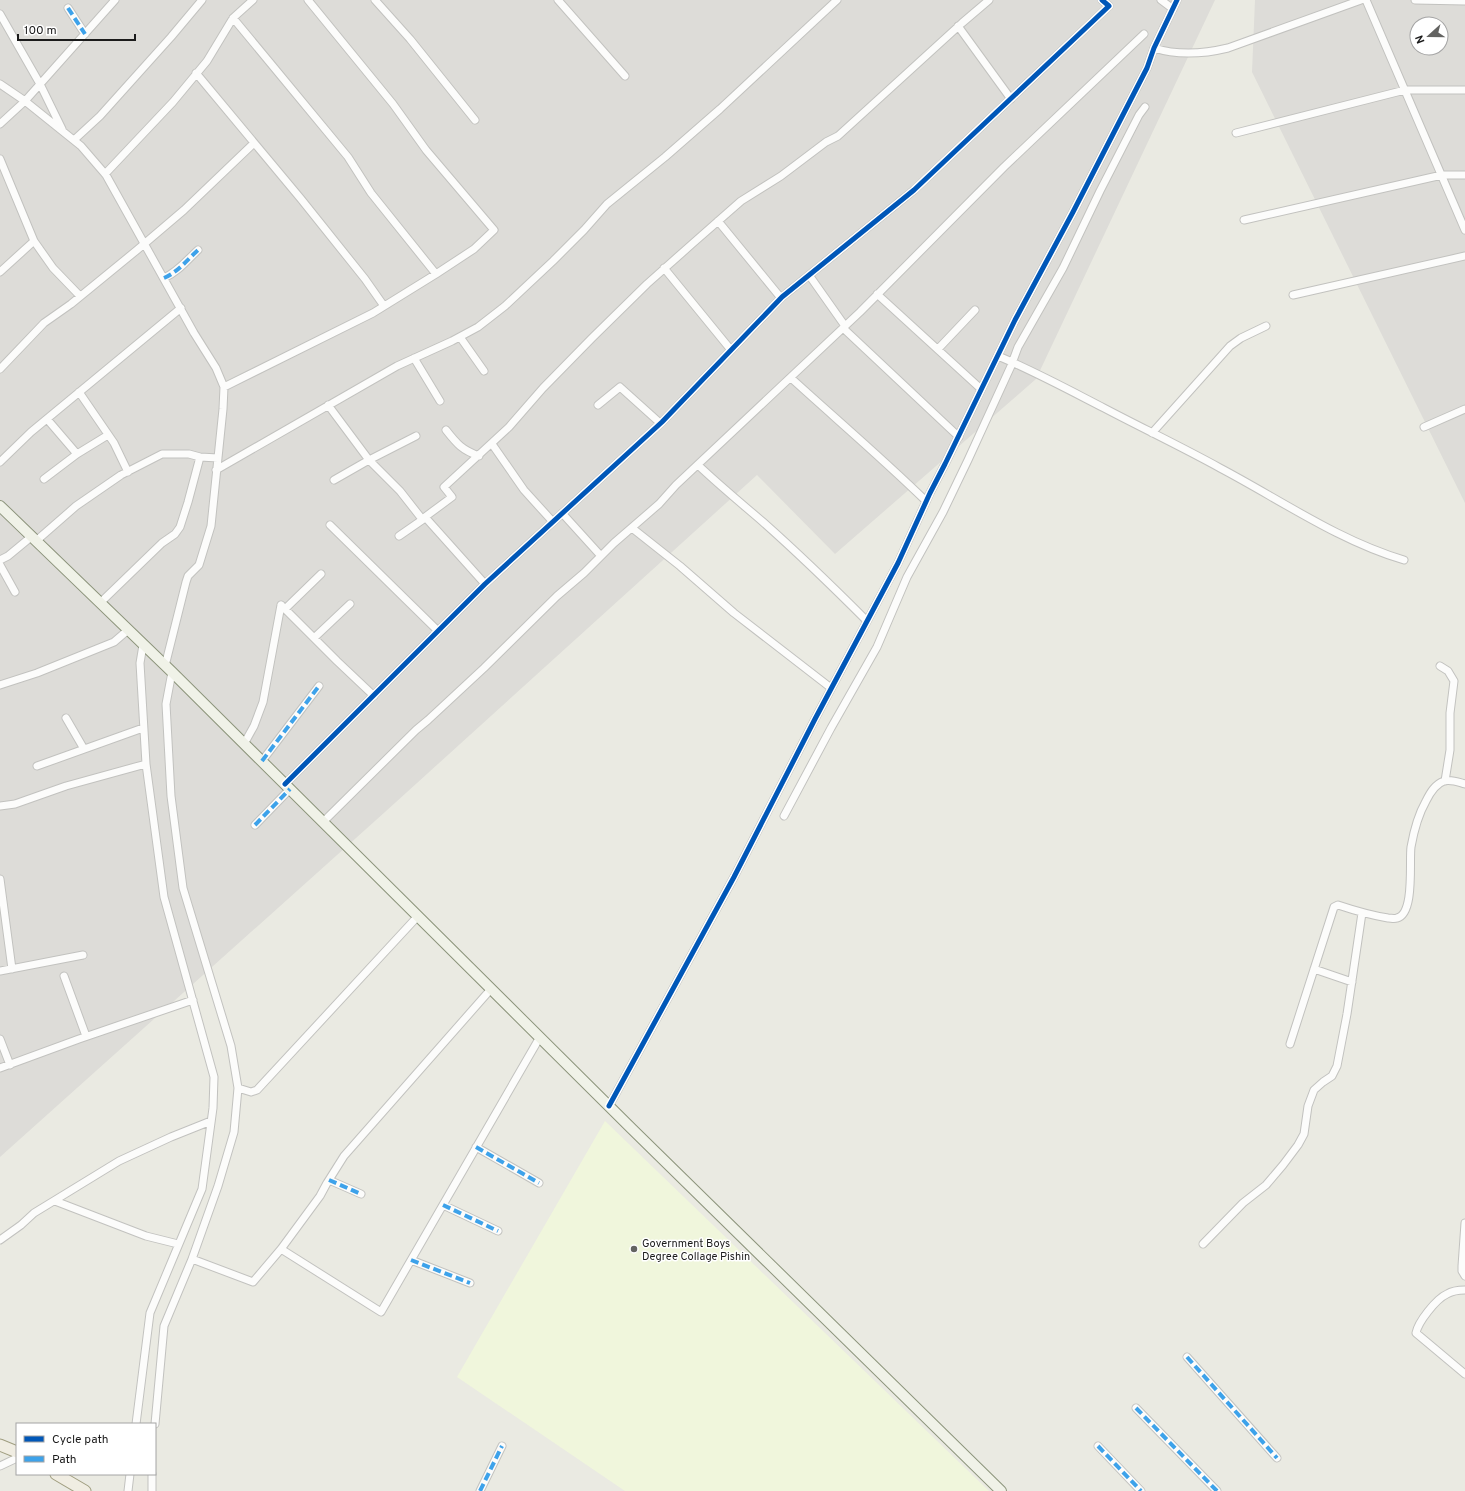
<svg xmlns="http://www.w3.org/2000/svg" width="1465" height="1491" font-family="Overpass,sans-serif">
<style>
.residential{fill:#dddcd8;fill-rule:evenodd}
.education{fill:#f0f6dc}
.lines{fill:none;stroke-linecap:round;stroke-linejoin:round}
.street-casing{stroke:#c2c2bf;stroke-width:9}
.secondary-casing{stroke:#8c947b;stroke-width:12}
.primary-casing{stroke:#a09e80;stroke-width:13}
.street{stroke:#fcfcfb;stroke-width:7}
.secondary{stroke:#f0f2e8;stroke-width:10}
.primary{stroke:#f0ede2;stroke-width:11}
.quiet{stroke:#3da2ea;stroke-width:4;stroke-dasharray:8 4;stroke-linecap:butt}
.cycleway-casing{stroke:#fff;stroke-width:8}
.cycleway{stroke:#0057b8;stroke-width:5}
.poi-dot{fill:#636361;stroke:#fff;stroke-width:1.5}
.labels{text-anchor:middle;stroke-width:3;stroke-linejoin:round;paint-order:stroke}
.poi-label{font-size:11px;fill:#1b1b1b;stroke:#fff;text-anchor:start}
</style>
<rect width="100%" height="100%" fill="#eaeae2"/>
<path class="residential" d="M0,0h1215l-179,379 -201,175 -78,-79 -372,337 -385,345z
M1255,0h210v503l-213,-431zM1417,24h24v24h-24z"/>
<path class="education" d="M605,1121l384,370h-364l-168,-114z"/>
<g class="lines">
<defs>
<path id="street" d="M115,0l-90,101 56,45 25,29 88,158 22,35 8,19 -1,22 -12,117 -12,39 -11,11 -2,6 -21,84
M375,0l35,39 65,81
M558,0l67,76
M1161,0l12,9
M1366,0l99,230
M1415,0l50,1
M68,8l17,26
M0,14l40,70 22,45
M233,18l115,139 23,36 65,81
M958,26l53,73
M1154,48c25,8 49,6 74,0l133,-48
M196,73l105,126 64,80 19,27
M0,84l25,17 -25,23
M1236,133l169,-43h60
M74,140l26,-24 71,-79 31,-37
M0,159l34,82
M105,174l68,-72 34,-41 26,-43 20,-18
M1244,220l198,-45h23
M718,221l63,77
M664,268l67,82
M0,272l34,-31 19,27 27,28
M809,275l36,51
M164,278c14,-6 23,-18 34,-28
M877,294l104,95
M1293,295l172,-39
M843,328l116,109
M460,337l24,34
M938,349l37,-39
M998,356c36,15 71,34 106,52 38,20 78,39 116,60 59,31 119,73 184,92
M414,358l26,43
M0,369l44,-46 27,-19 66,-54 47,-40 70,-67
M791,378c45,41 91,80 135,123
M224,387l149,-74 63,-39 38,-25 20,-19 -68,-80 -33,-46 -85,-104
M79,392l35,51 14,29
M328,405l41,55 31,31 22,28
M598,405l22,-18 40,36
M47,419l30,35
M1424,427l41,-18
M446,430c11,14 16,20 33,26
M1152,433l78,-87 11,-8 25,-12
M492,444l32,46 29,32
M0,462l31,-30 150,-124
M698,465c21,20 43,38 65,57 36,32 70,65 104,99
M216,470l181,-104 55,-25 26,-14 27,-21 48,-45 31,-31 23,-26 58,-47 55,-48 117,-109
M44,479l33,-25 31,-19
M334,480l35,-20 47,-24
M562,513l39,43
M330,525l108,106
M632,528l48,38 54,47 97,75
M399,536l26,-18
M36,541l40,-35 45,-31 41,-21h27l11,3 18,1
M0,560l8,-4 23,-19
M0,565l15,27
M485,584l-60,-67 27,-20 -8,-10 65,-60 34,-39 49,-50 55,-54 45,-40 49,-43 40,-25 45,-34 12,-6 124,-113 27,-23
M100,603l62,-60 13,-9 5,-7 8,-25 12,-45
M281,605l56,56 37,35
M285,609l36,-35
M314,638l36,-34
M1440,666l8,5 6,10 -4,32v37l-5,31
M0,685l37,-12 77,-31 14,-12
M66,718l18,31
M244,744l10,-18 9,-24 18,-97
M262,761l57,-75
M37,766l106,-38
M285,784l200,-200 177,-162 120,-125 132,-107 195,-184 -7,-6
M0,806l15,-2 51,-18 80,-22
M784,816l47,-88 46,-81 30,-70 36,-65 25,-52 43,-94 7,-19 45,-79 37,-77 39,-76 6,-8
M323,822l93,-92 12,-10 56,-52 73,-72 27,-23 30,-30 45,-39 17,-19 184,-173 144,-145 140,-133
M255,825l35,-36
M0,879l12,90
M1314,969l38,13
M0,971l83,-16
M64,976l22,60
M0,1039l10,26
M1290,1044l44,-137 4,-2c18,6 31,10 50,13 3,0 6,1 9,0 18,-4 12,-57 14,-71 3,-17 7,-32 15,-46 4,-8 9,-17 18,-20 7,-2 14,1 21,3
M0,1068l79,-29 114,-39
M238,1088l13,4 6,-2 161,-174
M609,1106l125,-229 81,-158 83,-156 32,-70 15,-29 70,-144 58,-108 74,-144 7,-20 23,-48
M476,1147l63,36
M329,1180l32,14
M55,1201l91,35 32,8
M443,1205l55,26
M1465,1223l-3,43v5l3,5
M0,1240l21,-15 13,-12 85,-52 52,-24 40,-16
M1203,1244l40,-41 23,-18 17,-20 15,-20 6,-11 4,-28 6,-16 9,-8 9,-6 5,-10 10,-52 15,-101
M281,1249l100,63 159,-275
M192,1259l61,23 28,-33 39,-53 7,-13 17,-27 147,-167
M411,1260l59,23
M1465,1290c-6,0 -13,1 -18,4 -11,5 -29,28 -31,39l49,41
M1187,1357l90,101
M1136,1408l81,83
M136,1424l14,-111 52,-124 11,-81 1,-31 -50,-180 -18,-133 -6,-101 3,-18
M155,1424l9,-98 28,-67 26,-73 16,-54 4,-44 -7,-42 -48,-158 -12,-92 -5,-92 6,-32
M1098,1446l43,45
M0,1466l17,-8
M152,1474v17
M128,1491l2,-17
M480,1491l22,-45"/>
<path id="secondary" d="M0,506l172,166 460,457 369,362"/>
<path id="primary" d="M0,1445l17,7
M56,1474l29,17"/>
</defs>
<use href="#street" class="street-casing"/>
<use href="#secondary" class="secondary-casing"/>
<use href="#primary" class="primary-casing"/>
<use href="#street" class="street"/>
<use href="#secondary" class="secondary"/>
<use href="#primary" class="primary"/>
<path class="quiet" d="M68,8l17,26
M164,278c14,-6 23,-18 34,-28
M262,761l57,-75
M255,825l35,-36
M476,1147l63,36
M329,1180l32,14
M443,1205l55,26
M411,1260l59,23
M1187,1357l90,101
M1136,1408l81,83
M1098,1446l43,45
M480,1491l22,-45"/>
<defs>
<path id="cycleway" d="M285,784l200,-200 177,-162 120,-125 132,-107 195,-184 -7,-6
M609,1106l125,-229 81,-158 83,-156 32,-70 15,-29 70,-144 58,-108 74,-144 7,-20 23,-48"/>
</defs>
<use href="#cycleway" class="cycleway-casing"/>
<use href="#cycleway" class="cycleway"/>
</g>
<circle class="poi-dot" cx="634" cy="1249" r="4"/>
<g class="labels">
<g class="poi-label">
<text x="642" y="1247">Government Boys<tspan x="642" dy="13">Degree Collage Pishin</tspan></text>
</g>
</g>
<rect x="16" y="1423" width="140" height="52" fill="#ffffff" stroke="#a4a4a4"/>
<rect x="24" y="1436" width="20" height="6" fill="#0057b8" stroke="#a4a4a4"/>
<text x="52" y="1443" font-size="12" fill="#1b1b1b">Cycle path</text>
<rect x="24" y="1456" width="20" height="6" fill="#3da2ea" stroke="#a4a4a4"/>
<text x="52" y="1463" font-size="12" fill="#1b1b1b">Path</text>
<g transform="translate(1429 36) rotate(249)"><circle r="19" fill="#ffffff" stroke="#a4a4a4"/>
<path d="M0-3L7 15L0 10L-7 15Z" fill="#636361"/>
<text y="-6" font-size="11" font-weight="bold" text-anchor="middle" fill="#1b1b1b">N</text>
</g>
<path d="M18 34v6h117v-6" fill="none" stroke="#1b1b1b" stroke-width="2"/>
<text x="24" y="34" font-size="12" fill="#1b1b1b" stroke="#ffffff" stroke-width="3" paint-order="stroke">100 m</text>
</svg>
